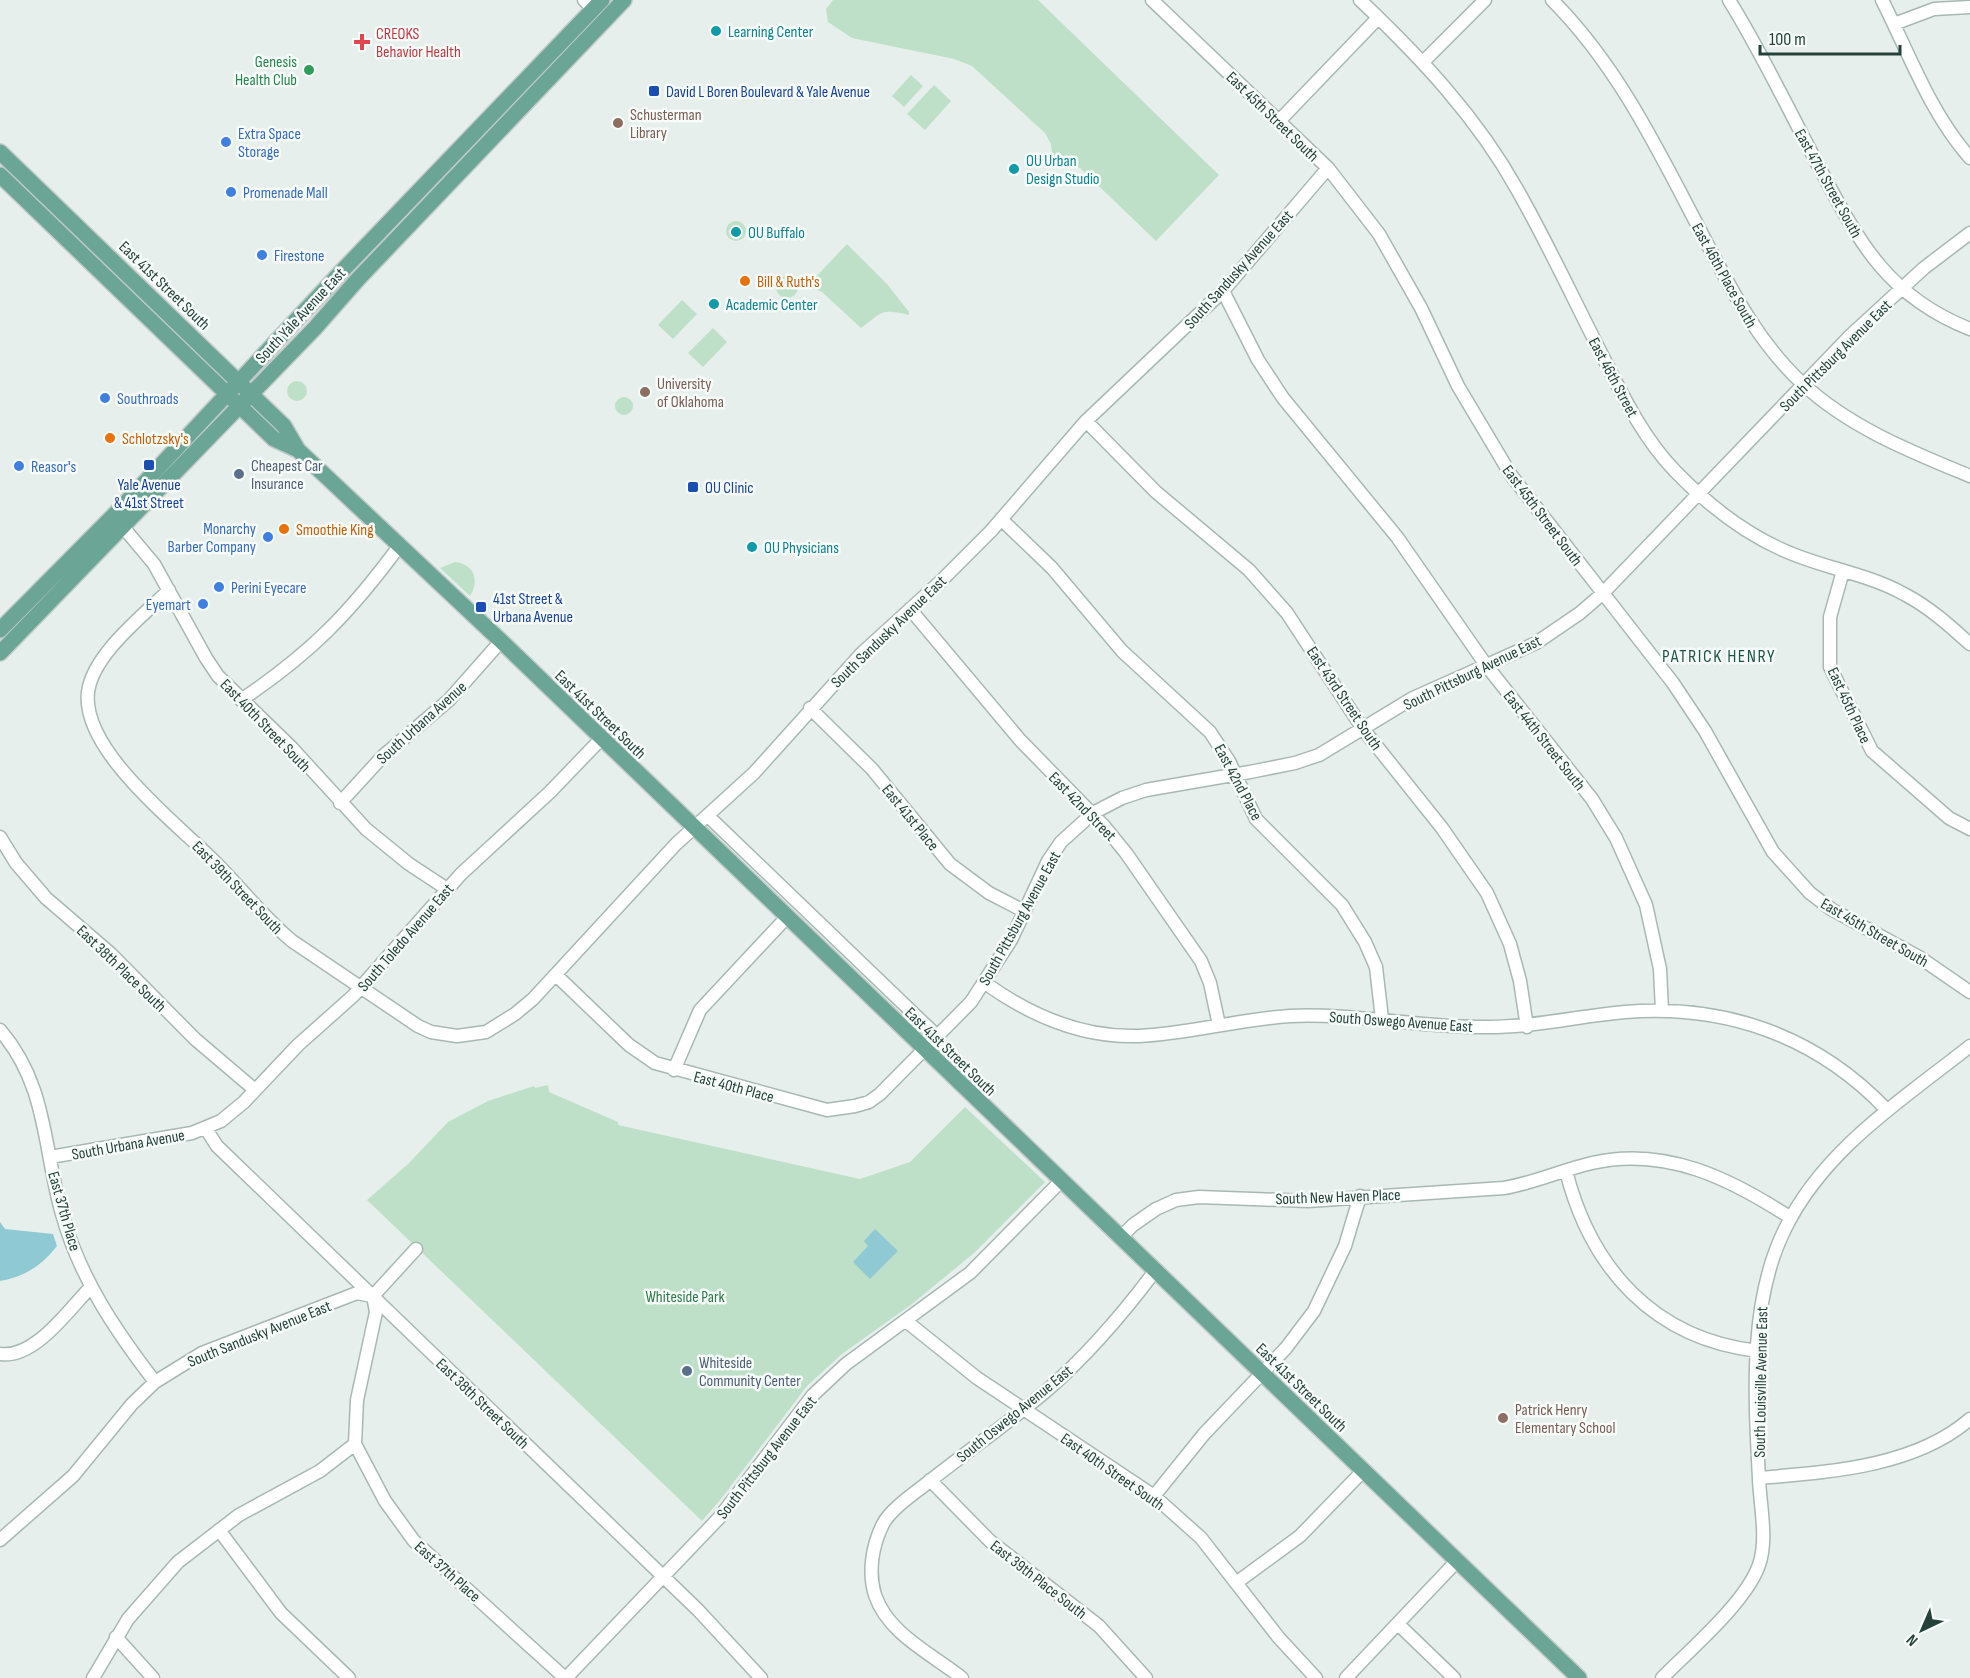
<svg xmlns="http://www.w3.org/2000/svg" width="1970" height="1678" font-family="'Sofia Sans Condensed',sans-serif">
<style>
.green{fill:#bfe0c8}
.water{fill:#8ec9d4}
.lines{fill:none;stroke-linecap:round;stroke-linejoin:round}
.minor-casing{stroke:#a8b8b2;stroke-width:15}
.major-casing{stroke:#c2cac8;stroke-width:18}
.minor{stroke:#fff;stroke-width:12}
.major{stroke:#6aa596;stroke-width:15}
.culture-dot{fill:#0f9aa8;stroke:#f7fbf9;stroke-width:2}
.health-dot{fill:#e0444e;stroke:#f7fbf9;stroke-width:2}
.leisure-dot{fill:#2e9e5b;stroke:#f7fbf9;stroke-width:2}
.transit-dot{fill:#1a4fb4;stroke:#f7fbf9;stroke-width:2}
.education-dot{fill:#8d6e63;stroke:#f7fbf9;stroke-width:2}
.shop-dot{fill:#3f7fe0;stroke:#f7fbf9;stroke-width:2}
.food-dot{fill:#e8710a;stroke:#f7fbf9;stroke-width:2}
.service-dot{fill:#5c6f8a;stroke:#f7fbf9;stroke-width:2}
.labels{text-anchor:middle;stroke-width:5;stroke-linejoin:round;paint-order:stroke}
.culture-label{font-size:16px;fill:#0d838f;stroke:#f7fbf9;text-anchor:start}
.health-label{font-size:16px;fill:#be3a42;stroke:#f7fbf9;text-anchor:start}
.leisure-label{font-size:16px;fill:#27864d;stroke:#f7fbf9;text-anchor:end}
.transit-label{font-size:16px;fill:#164399;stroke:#f7fbf9;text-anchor:start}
.education-label{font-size:16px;fill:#785e54;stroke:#f7fbf9;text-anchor:start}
.street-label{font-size:16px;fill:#24423a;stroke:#f7fbf9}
.shop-label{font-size:16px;fill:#366cbe;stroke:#f7fbf9;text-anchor:start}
.food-label{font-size:16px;fill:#c56008;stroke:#f7fbf9;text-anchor:start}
.service-label{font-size:16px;fill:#4e5e75;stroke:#f7fbf9;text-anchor:start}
.park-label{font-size:16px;fill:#2d7a4b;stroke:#f7fbf9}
.neighbourhood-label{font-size:18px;letter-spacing:1.5px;fill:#1f5548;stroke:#f7fbf9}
</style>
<rect width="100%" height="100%" fill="#e6efeb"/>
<path class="green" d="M833,0h205l181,175 -63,66 -76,-73 -27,-8 -2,-16 -6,-11 -73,-67 -18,-7 -102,-21 -24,-16 -2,-13z
M911,75l12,11 -19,21 -12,-11z
M934,85l17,16 -26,29 -18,-16z
M726 231a10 10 0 1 1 20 0a10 10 0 1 1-20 0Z
M847,244l40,40 22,28v3c-29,-7 -26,-3 -48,13l-39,-36 -16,-7 -1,-3 2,-2 3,3z
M776 287a11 11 0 1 1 22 0a11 11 0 1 1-22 0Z
M682,300l15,14 -24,25 -15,-14z
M713,328l14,14 -24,25 -15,-14z
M287 391a10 10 0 1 1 20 0a10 10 0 1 1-20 0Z
M615 406a9 9 0 1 1 18 0a9 9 0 1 1-18 0Z
M455,562c19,2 25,18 15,34l-30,-28z
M548,1085l1,7 69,30v3l242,54 50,-17 55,-55 80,75 -71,71 -62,51 -70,50 -35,32 -86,113 -19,22 -335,-321 41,-36 40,-42 40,-21 46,-15 1,2z"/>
<path class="water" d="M0,1222l5,7 48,5 4,12c-15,19 -32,31 -57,35z
M875,1229l23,22 -28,28 -17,-17 15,-16 -4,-5z"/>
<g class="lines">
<defs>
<path id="minor" d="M584,0l9,9
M1152,0l176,168 51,66 42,74 37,78 53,89 162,208 32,48 68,121 37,41 21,16 88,48 51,35
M1360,0c60,57 117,117 158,191 30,53 56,109 84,164 21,41 41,83 73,116 31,32 67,61 108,79 39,18 83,23 121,44 25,13 45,31 66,50
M1552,0c66,66 106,150 149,232 29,55 56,110 103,153 47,43 108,67 166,91
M1729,0c33,53 60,111 89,165 40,75 68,131 152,164
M1882,0c27,53 48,113 88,158
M1894,24l40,-15 36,-2
M1423,62l62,-62
M1279,121l99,-103
M1223,291l35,69 25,38 114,139 89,128 106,134 24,39 30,67 14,64 2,42
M1086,421l70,71 93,78 38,43 76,116 79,99 45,65 23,51 10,37 7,46
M1001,519l51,49 70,83 88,81 19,29 27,58 86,86 23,37 11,25 6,52
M123,527l31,37 52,94 12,18 74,72 74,81 43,35 38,25
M1843,571l-13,46v50l42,84 77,67 21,11
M169,590c-26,26 -76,64 -81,102 -7,59 90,132 128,171 26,26 48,55 76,78l126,85 13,6 26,4 29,-4 29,-18 18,-15 143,-155 78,-71 107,-119 79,-72 51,-51 95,-110 137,-130 105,-123
M910,609l110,131 84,86 22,27 75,108 9,22 9,42
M241,700c70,-47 109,-87 159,-155
M810,708l62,61 78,95 39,29 35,18
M340,803l43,-47 66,-56 52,-59
M708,816l230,221
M0,837l16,26 30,35 65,56 84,85 60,51
M557,976l72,69 26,18 172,47 28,-4 14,-4 11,-8 91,-92 40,-62 37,-79 13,-19 32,-29 29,-15 24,-8 104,-18 45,-9 24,-8 94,-57 123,-55 44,-30 22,-19 249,-259 73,-67 46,-35
M985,983c46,33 97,55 154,53 50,-2 100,-17 151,-20 66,-3 131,12 198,11 47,0 91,-11 137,-15 101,-8 191,24 261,97
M0,1030c48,56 43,118 62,184 18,64 53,116 93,168
M674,1070l26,-60 87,-93
M206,1129l11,17 481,464 63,68
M50,1157l142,-24 29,-12 23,-19 54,-57 55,-49 108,-122 89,-82 51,-53
M1566,1171c25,98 88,168 192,180
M1120,1238l13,-13 23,-16 20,-9 23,-3 109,4 196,-13c30,-5 58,-18 88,-25 74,-17 139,16 199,55
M373,1296l43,-47
M906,1321l71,57 177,118 47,42 78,100 37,40
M0,1354c35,5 68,-44 91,-67
M355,1444l30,57 29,40 151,137
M1759,1478c70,-6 156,-11 211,-59
M930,1480l60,61 109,85 47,52
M1154,1496l50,-62 82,-86 28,-37 31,-65 15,-50
M219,1530l62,83 68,65
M0,1540l73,-64 59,-72 23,-22 47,-29 155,-60 15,3
M1236,1583l64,-47 62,-64
M1398,1624l56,54
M116,1637l37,41
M93,1678l35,-59 50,-57 61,-47 81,-44 35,-27 2,-44 19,-88 -3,-16
M566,1678l153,-160 94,-123 33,-31 124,-91 91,-92
M962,1678c-30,-24 -74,-44 -87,-83 -7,-23 -3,-49 8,-71 8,-15 29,-29 43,-40 39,-31 81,-60 119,-92 42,-36 77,-77 110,-121
M1346,1678l110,-116
M1662,1678c29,-29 84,-76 97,-113 9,-26 1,-59 0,-86 -4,-80 -11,-176 26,-250 39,-80 117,-129 185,-183"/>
<path id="major" d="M0,152l284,274 14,24 203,191 1078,1037
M0,175l274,264 24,11
M0,630l116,-117 227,-243 259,-270
M0,653l315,-325 43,-49 266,-279"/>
</defs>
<use href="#minor" class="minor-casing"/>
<use href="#major" class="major-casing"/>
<use href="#minor" class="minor"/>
<use href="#major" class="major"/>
</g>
<g class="culture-dot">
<circle cx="716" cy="31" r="6"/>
<circle cx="1014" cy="169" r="6"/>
<circle cx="736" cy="232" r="6"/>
<circle cx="714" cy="304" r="6"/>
<circle cx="752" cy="547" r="6"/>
</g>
<path class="health-dot" d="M359 33h6v6h6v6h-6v6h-6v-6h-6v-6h6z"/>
<circle class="leisure-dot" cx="309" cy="70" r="6"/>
<g class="transit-dot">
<rect x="648" y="85" width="12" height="12" rx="3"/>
<rect x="143" y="459" width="12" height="12" rx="3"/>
<rect x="687" y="481" width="12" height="12" rx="3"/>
<rect x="475" y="601" width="12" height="12" rx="3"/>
</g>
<g class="education-dot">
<circle cx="618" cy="123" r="6"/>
<circle cx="645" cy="392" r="6"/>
<circle cx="1503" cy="1418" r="6"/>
</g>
<g class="shop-dot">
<circle cx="226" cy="142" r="6"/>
<circle cx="231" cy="192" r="6"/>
<circle cx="262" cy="255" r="6"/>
<circle cx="105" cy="398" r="6"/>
<circle cx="19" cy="466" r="6"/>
<circle cx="268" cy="537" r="6"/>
<circle cx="219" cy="587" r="6"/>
<circle cx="203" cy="604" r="6"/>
</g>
<g class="food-dot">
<circle cx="745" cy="281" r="6"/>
<circle cx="110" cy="438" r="6"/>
<circle cx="284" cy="529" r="6"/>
</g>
<g class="service-dot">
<circle cx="239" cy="474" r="6"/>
<circle cx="687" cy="1371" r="6"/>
</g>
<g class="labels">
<g class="culture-label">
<text x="728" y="37">Learning Center</text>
<text x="1026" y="166">OU Urban<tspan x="1026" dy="18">Design Studio</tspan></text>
<text x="748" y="238">OU Buffalo</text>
<text x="726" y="310">Academic Center</text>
<text x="764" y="553">OU Physicians</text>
</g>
<g class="health-label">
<text x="376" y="39">CREOKS<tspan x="376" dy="18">Behavior Health</tspan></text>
</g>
<g class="leisure-label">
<text x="297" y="67">Genesis<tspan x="297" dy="18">Health Club</tspan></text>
</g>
<g class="transit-label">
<text x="666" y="97">David L Boren Boulevard &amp; Yale Avenue</text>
<text x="149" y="490" text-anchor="middle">Yale Avenue<tspan x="149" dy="18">&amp; 41st Street</tspan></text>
<text x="705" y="493">OU Clinic</text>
<text x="493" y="604">41st Street &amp;<tspan x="493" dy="18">Urbana Avenue</tspan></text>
</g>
<g class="education-label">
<text x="630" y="120">Schusterman<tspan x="630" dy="18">Library</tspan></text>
<text x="657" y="389">University<tspan x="657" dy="18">of Oklahoma</tspan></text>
<text x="1515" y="1415">Patrick Henry<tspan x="1515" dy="18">Elementary School</tspan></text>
</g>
<g class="street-label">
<text transform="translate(1273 116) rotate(44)" y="6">East 45th Street South</text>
<text transform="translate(1829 183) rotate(61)" y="6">East 47th Street South</text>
<text transform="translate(1238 269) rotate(-48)" y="6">South Sandusky Avenue East</text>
<text transform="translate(1725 275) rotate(61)" y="6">East 46th Place South</text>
<text transform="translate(165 285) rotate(44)" y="6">East 41st Street South</text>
<text transform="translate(300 315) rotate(-47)" y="6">South Yale Avenue East</text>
<text transform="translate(1835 355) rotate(-45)" y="6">South Pittsburg Avenue East</text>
<text transform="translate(1614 377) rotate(62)" y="6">East 46th Street</text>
<text transform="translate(1543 515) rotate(53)" y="6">East 45th Street South</text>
<text transform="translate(888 631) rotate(-44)" y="6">South Sandusky Avenue East</text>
<text transform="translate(1472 672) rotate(-26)" y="6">South Pittsburg Avenue East</text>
<text transform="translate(1345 698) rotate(56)" y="6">East 43rd Street South</text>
<text transform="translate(1850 705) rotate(65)" y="6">East 45th Place</text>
<text transform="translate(601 714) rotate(44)" y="6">East 41st Street South</text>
<text transform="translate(421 722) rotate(-42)" y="6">South Urbana Avenue</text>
<text transform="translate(266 725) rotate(46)" y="6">East 40th Street South</text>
<text transform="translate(1545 740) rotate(52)" y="6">East 44th Street South</text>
<text transform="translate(1239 782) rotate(62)" y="6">East 42nd Place</text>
<text transform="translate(1083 806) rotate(46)" y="6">East 42nd Street</text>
<text transform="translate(911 817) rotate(51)" y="6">East 41st Place</text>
<text transform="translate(238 887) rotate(46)" y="6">East 39th Street South</text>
<text transform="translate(1019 918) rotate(-61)" y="6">South Pittsburg Avenue East</text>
<text transform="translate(1875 932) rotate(30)" y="6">East 45th Street South</text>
<text transform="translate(405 937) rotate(-49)" y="6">South Toledo Avenue East</text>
<text transform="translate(122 968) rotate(44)" y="6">East 38th Place South</text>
<text transform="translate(1401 1021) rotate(4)" y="6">South Oswego Avenue East</text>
<text transform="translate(951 1051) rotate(44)" y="6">East 41st Street South</text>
<text transform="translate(734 1086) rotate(15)" y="6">East 40th Place</text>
<text transform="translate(128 1144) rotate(-10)" y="6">South Urbana Avenue</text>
<text transform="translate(1338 1196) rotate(-2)" y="6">South New Haven Place</text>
<text transform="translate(65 1211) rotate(74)" y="6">East 37th Place</text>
<text transform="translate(259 1333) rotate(-22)" y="6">South Sandusky Avenue East</text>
<text transform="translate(1760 1382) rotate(-89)" y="6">South Louisville Avenue East</text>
<text transform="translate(1302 1387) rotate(44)" y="6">East 41st Street South</text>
<text transform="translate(483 1403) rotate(44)" y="6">East 38th Street South</text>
<text transform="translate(1014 1413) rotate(-39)" y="6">South Oswego Avenue East</text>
<text transform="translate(766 1457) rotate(-52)" y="6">South Pittsburg Avenue East</text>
<text transform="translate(1113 1471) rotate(35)" y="6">East 40th Street South</text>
<text transform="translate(448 1571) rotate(42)" y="6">East 37th Place</text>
<text transform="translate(1039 1579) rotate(38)" y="6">East 39th Place South</text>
</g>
<g class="shop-label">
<text x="238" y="139">Extra Space<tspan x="238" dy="18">Storage</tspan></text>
<text x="243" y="198">Promenade Mall</text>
<text x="274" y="261">Firestone</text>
<text x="117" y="404">Southroads</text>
<text x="31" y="472">Reasor's</text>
<text x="256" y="534" text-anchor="end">Monarchy<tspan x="256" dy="18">Barber Company</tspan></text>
<text x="231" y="593">Perini Eyecare</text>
<text x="191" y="610" text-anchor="end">Eyemart</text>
</g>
<g class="food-label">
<text x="757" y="287">Bill &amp; Ruth's</text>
<text x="122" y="444">Schlotzsky's</text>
<text x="296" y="535">Smoothie King</text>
</g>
<g class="service-label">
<text x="251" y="471">Cheapest Car<tspan x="251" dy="18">Insurance</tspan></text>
<text x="699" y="1368">Whiteside<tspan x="699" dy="18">Community Center</tspan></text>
</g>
<g class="park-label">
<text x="685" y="1302">Whiteside Park</text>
</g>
<g class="neighbourhood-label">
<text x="1719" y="662">PATRICK HENRY</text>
</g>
</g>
<g transform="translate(1922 1630) rotate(224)" stroke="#f7fbf9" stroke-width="4.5" paint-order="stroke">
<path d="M0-4.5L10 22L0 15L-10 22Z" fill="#24423a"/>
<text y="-9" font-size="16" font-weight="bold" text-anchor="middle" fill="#24423a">N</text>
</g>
<path d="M1760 45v9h140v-9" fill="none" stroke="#24423a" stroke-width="3"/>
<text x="1769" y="45" font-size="18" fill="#24423a" stroke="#f7fbf9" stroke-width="4.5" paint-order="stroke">100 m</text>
</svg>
